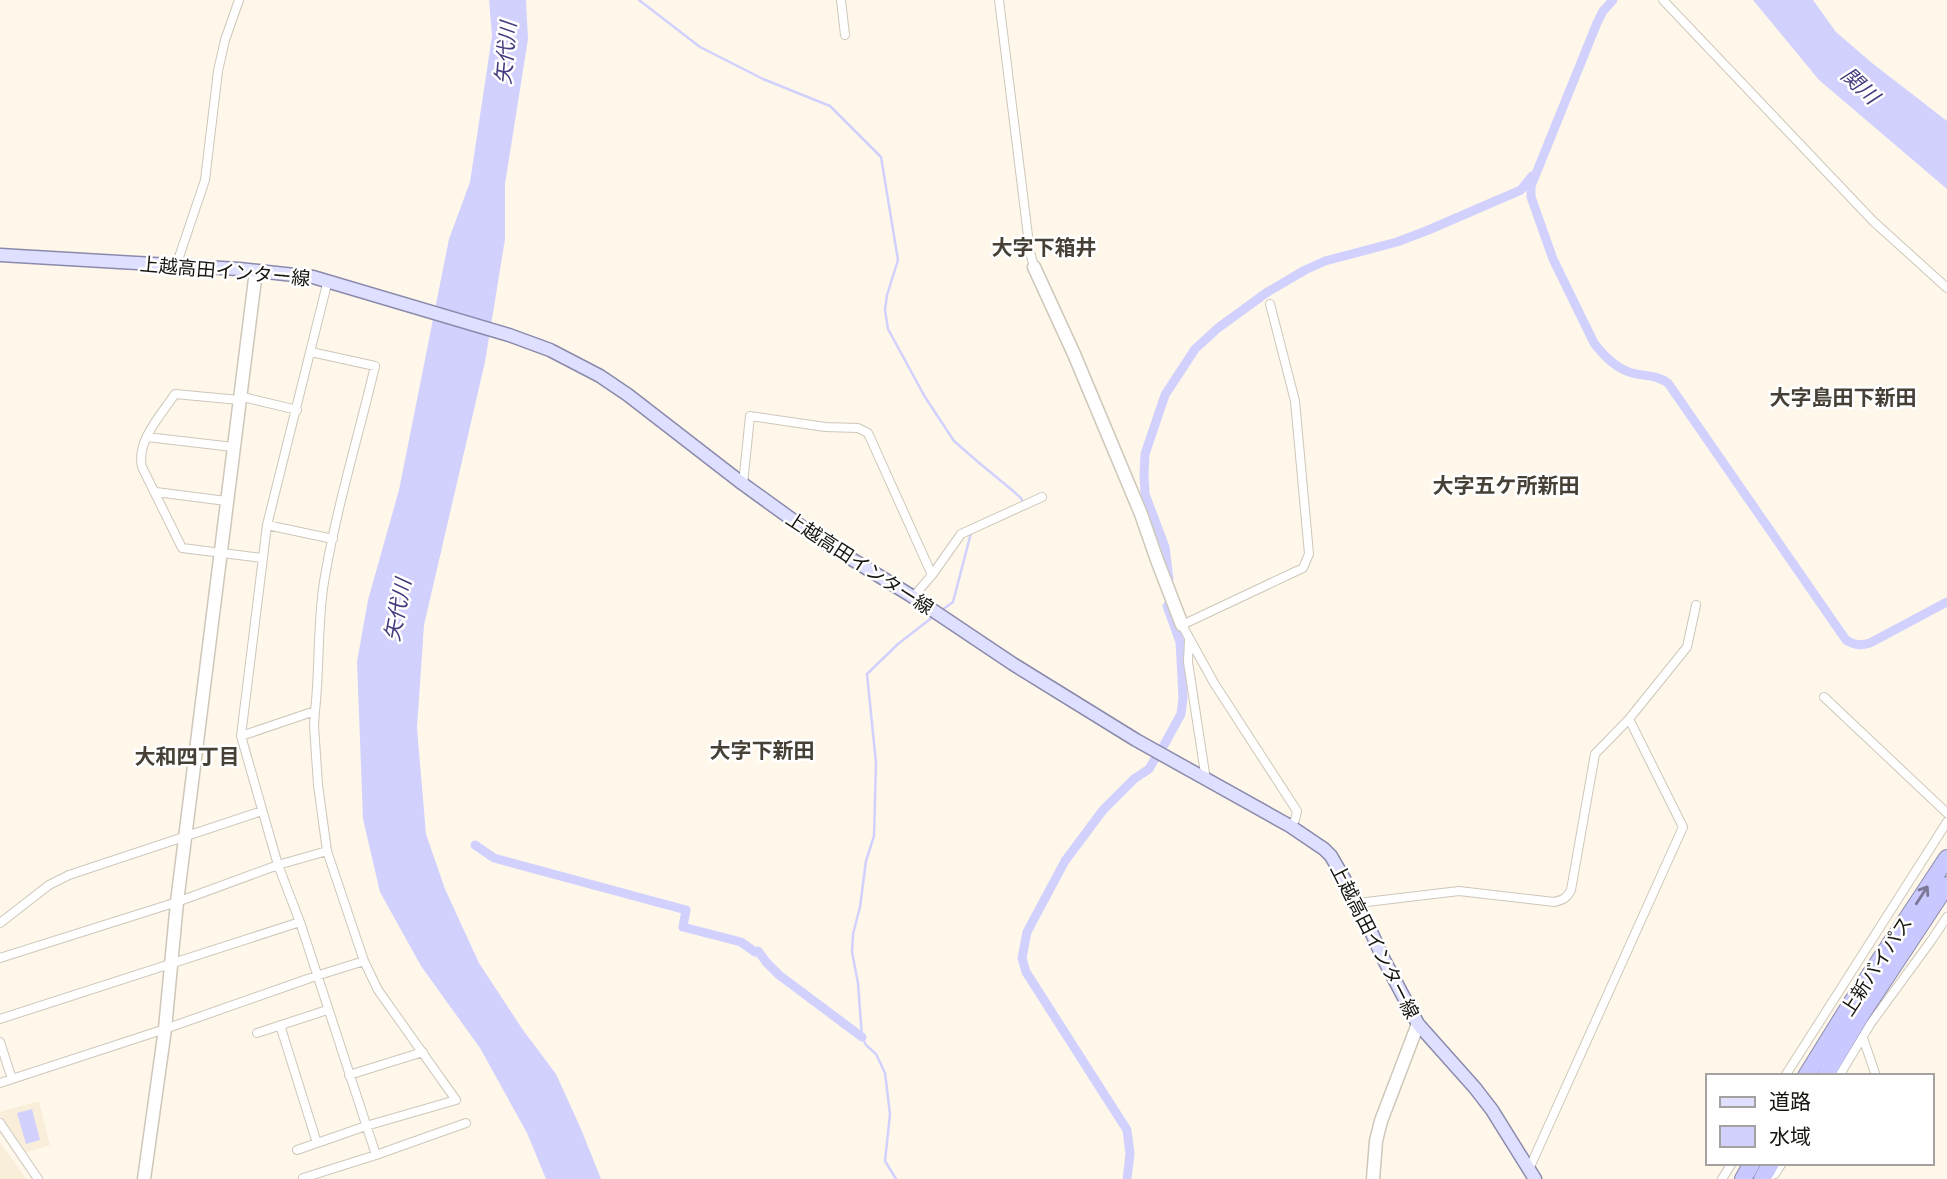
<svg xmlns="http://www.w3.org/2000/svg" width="1947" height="1179" font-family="'Work Sans','Noto Sans JP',sans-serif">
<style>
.built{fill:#f9eed9}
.water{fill:#d2d1fe}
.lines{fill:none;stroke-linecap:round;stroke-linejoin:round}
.stream{stroke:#d2d1fe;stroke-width:2.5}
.canal{stroke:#d2d1fe;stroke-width:9}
.street-casing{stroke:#cec7ba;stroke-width:10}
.secondary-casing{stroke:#cec7ba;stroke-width:15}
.primary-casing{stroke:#8c8aac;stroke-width:15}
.highway-casing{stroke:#8c8aac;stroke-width:18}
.street{stroke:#fff;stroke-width:8}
.secondary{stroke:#fff;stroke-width:12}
.primary{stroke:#dfdfff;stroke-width:12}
.highway{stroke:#cac9ff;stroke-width:16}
.oneway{stroke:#7a7894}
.labels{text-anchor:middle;stroke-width:5;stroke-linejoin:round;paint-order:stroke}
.street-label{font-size:19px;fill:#181611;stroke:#fff}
.water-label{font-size:21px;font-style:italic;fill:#433b7d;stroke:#fff}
.neighbourhood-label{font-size:21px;font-weight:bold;fill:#464036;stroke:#fff}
</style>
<rect width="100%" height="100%" fill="#fef7ea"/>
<path class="built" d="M39,1101l11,44 -26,8 -24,-37v-4z
M0,1142l26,37h-26z"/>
<path class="water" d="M489,0h37l2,39 -23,145v55l-20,123 -61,263 -7,103 9,106 19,55 34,74 44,67 33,44 25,55 20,50h-55l-19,-46 -47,-85 -59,-82 -41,-74 -17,-73 -6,-157 11,-62 31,-110 50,-251 21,-57 22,-146z
M1753,0h60l23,32 36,31 75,58v68l-128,-109z
M32,1109l8,31 -14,4 -9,-31z"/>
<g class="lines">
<path class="stream" d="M639,0l61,47 63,32 67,27 51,51 17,103 -11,35 -2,15 3,19 37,68 29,44 24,21 34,28 9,8 2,4
M942,610l11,-8 18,-69
M896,1179l-11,-18 5,-47 -5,-41 -9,-19 -10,-9 -4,-8 -4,-54 -6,-31 1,-18 7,-27 6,-46 8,-25 2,-73 -9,-89 31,-30 36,-28"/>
<path class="canal" d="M1613,0l-10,11 -6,12 -66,163v11l22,62 41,84c9,12 21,24 35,29 14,5 27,2 39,11l178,257c8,5 14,6 24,3l77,-41
M1169,579l-4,-32 -20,-53 -1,-19 1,-21 20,-59 30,-46 23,-21 48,-35 39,-23 20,-9 72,-19 29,-11 95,-41 11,-14
M1164,745l17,-31 2,-16 -3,-56 -13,-36
M475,845l19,13 192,52 -3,17 58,15 14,10 3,-1 9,12 12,12 83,62
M1127,1179l3,-25 -3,-24 -101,-158 -4,-14 5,-26 38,-71 38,-51 31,-31 15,-10 7,-12"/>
<defs>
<path id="street" d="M841,0l4,35
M999,0l31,252 4,15
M1663,0l210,221 74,67
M176,266l29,-86 13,-109 7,-31 14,-40
M328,280l-61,245 -26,211 37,129 22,57 76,233
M1270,304l25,97 14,153 -6,14 -121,57 32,58 83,128 -2,9 -5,6
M239,396l58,14
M239,400l-64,-6c-14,21 -39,47 -33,73l40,81 80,10
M147,437l86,10
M743,484l7,-68 75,11 33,1 10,5 64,142
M156,492l70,9
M267,525l66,14
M913,597l19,-22 29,-41 81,-37
M1189,640l-1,22 18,118
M1824,697l123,116
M241,736l74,-25c5,-43 2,-86 9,-129 12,-73 34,-144 51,-216l-64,-14
M1358,903l101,-12 95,11c9,-2 13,-4 17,-12l24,-136 34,-35 58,-72 9,-42
M0,923l49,-38 20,-10 193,-64
M0,958l177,-56 101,-37 49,-14
M0,1019l300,-97
M280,1025l37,118
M257,1033l70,-23
M1863,1038l13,38
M0,1042l12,37
M349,1075l74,-23
M1785,1076l162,-254
M1839,1076l32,-53 60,-82 16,-24
M0,1083l165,-54 151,-53 48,-15
M0,1123l38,56
M297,1150l69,-24 90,-26 -78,-110 -14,-29 -37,-110 -9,-66 -4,-59 1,-15
M1529,1169l154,-342 -54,-108
M1766,1177l9,-3 7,-11
M303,1178l73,-23 90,-32
M1722,1179l10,-16"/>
<path id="secondary" d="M1034,267l40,87 67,160 16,46 25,65
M144,1179l21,-150 12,-127 79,-631
M1373,1179l3,-38 5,-20 37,-97"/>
<path id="primary" d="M0,255l239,14 74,8 196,58 41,15 50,26 28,19 115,89 76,55 91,56 103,69 123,76 154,86 34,23 7,7 27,47 25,55 35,66 57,64 17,22 43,69"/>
<path id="highway" d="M1806,1076l44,-71 97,-147
M1825,1076l38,-64 84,-127
M1743,1179l9,-16
M1762,1179l9,-16"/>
</defs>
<use href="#street" class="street-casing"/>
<use href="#secondary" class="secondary-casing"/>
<use href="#primary" class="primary-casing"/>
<use href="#highway" class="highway-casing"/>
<use href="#street" class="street"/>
<use href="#secondary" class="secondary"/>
<use href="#primary" class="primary"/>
<use href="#highway" class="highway"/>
</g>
<defs><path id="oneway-shaft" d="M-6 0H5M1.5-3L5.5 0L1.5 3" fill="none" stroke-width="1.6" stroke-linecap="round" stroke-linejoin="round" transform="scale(1.75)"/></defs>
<use class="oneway" href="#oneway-shaft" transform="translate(1922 895) rotate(-57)"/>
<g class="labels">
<g class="street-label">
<text transform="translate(225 271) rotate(5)" y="7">上越高田インター線</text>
<text transform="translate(860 563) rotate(33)" y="7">上越高田インター線</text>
<text transform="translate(1375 941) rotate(63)" y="7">上越高田インター線</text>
<text transform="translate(1876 966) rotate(-57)" y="7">上新バイパス</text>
</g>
<g class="water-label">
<text transform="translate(506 53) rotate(-85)" y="7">矢代川</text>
<text transform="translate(1860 86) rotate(43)" y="7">関川</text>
<text transform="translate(398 610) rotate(-79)" y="7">矢代川</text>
</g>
<g class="neighbourhood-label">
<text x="1044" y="255">大字下箱井</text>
<text x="1843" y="405">大字島田下新田</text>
<text x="1506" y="493">大字五ケ所新田</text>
<text x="762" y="758">大字下新田</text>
<text x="187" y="764">大和四丁目</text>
</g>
</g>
<rect x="1706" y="1074" width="228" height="91" fill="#ffffff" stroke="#a3a2a0" stroke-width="2"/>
<rect x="1720" y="1097" width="35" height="10" fill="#dfdfff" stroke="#a3a2a0" stroke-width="2"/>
<text x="1769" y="1109" font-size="21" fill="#181611">道路</text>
<rect x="1720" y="1126" width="35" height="21" fill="#d2d1fe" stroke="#a3a2a0" stroke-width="2"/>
<text x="1769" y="1144" font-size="21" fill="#181611">水域</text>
</svg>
